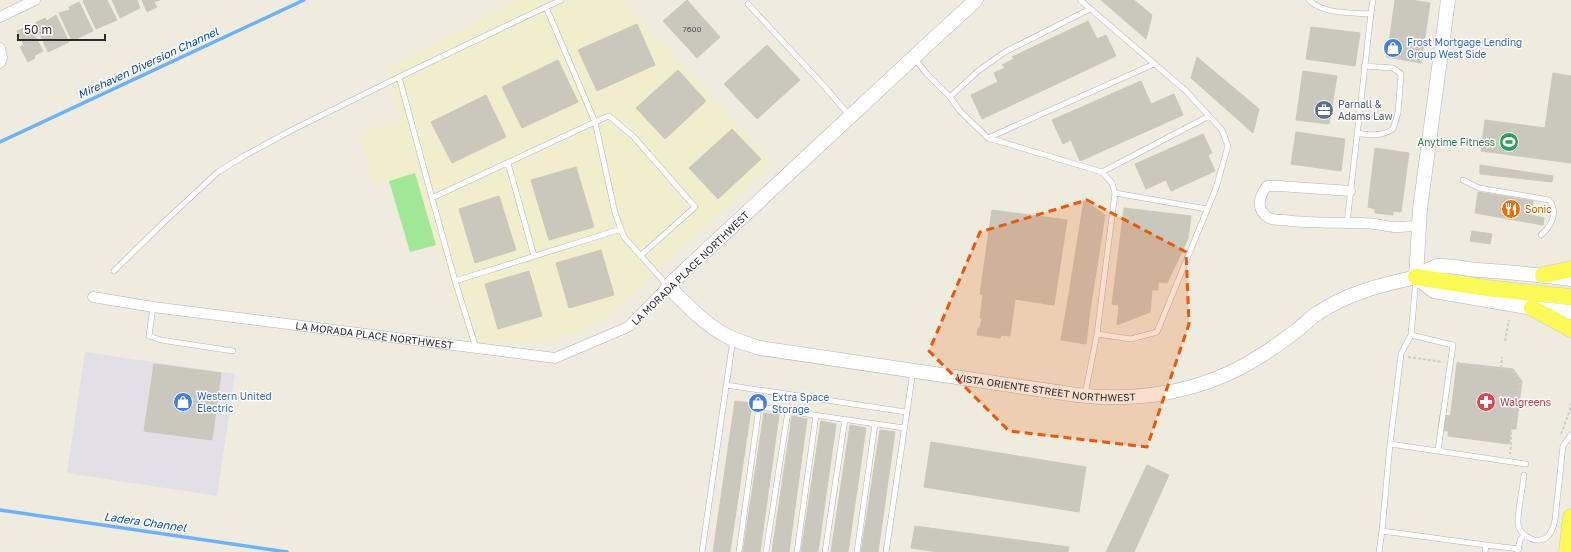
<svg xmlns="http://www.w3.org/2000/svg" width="1571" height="552" font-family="'Golos Text',sans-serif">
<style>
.industrial{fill:#e3dfe7}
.education{fill:#f1eecd}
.green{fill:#a0e897}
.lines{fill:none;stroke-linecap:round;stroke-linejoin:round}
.stream{stroke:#6bb2f7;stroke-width:3.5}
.building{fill:#cac8bd;stroke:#cbc8b7}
.lane-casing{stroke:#b2b2c1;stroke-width:6}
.street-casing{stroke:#b2b2c1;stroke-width:11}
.secondary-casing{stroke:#b2b2c1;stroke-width:15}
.primary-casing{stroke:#ccc;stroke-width:17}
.path{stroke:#ccc;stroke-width:2;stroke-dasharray:3 2;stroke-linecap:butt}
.lane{stroke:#fff;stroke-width:5}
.street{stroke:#fff;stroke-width:10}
.secondary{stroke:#fff;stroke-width:14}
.primary{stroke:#faf958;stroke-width:16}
.marked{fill:#e8590c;fill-opacity:0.2;stroke:#e8590c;stroke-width:3;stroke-dasharray:8 5;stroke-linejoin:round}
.labels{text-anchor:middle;stroke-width:3;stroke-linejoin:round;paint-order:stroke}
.number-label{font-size:8px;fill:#545350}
.shop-label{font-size:10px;fill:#366cbe;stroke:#fff;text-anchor:start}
.service-label{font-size:10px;fill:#4e5e75;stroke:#fff;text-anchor:start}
.leisure-label{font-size:10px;fill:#27864d;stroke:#fff;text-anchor:end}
.food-label{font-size:10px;fill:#c56008;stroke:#fff;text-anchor:start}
.street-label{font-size:10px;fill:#2c2c2c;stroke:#fff}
.health-label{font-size:10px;fill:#be3a42;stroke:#fff;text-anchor:start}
.water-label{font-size:11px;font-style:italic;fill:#044aa8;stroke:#fff}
</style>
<rect width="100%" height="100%" fill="#efebde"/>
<path class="industrial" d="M85,352l150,22 -18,122 -150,-23z"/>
<path class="education" d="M517,0h104l152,163 -135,126 -39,33 -19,9 -34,10 -45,2 -33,-1 -32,-97 -26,7 -21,-71 -16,4 -13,-52 41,-12 -14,-52z"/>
<path class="green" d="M415,173l21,72 -26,7 -21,-71z"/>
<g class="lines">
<path class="stream" d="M0,142l304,-142
M0,510l287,42"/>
</g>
<path class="building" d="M84,0h23l10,20 -21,9 -13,-28z
M112,0h25l3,8 -20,10z
M142,0h18l-6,2 3,5 -10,5z
M687,0l33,37 -23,21 -34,-37z
M1101,0h33l18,15 -6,24z
M1395,0h16l19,3 -9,60 -34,-6z
M79,2l14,29 -21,10 -13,-28 11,-3 -1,-3z
M56,15l13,27 -21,10 -13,-29 10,-5 2,3z
M1088,21l9,18 9,-4 10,21 -134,63 -11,-24 27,-13 -4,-9 11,-5 -3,-3 12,-6 -2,-2z
M637,24l18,41 -58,26 -19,-41z
M30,27l13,24 -9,5 1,2 -7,4 -8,-15 4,-2 -7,-14 7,-3 1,2z
M1311,27l49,6 -5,33 -49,-7z
M767,45l33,35 -43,39 -33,-35z
M1197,57l62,52 -6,24 -62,-55z
M558,60l20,42 -56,26 -20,-41z
M678,70l28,31 -41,38 -29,-31z
M1303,71l34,5 -8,48 -33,-4z
M1553,73l18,3v87l-90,-12 4,-31 60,8z
M1141,81l10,23 23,-10 9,21 -103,46 -9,-21 -8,4 -11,-24z
M486,95l20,42 -54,26 -21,-41z
M732,129l29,30 -43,40 -29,-31z
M1296,132l49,7 -4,32 -50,-7z
M1203,134l9,19 -4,2 7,16 -44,20 -5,-11 -20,9 -11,-25z
M1375,148l34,5 -8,59 -8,-1v4l-18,-2v-4l-7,-2z
M1480,165l73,11 -1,6 -72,-8z
M576,167l18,60 -45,13 -18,-60z
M1478,192l55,9 -2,14 13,3 -1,7 -68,-12z
M499,196l17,54 -41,13 -16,-54z
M1084,200l21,15 -15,95 -23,-4z
M1124,208l67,8 -3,23 -21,44 -9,-1v8h-6l-2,22 -33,13 2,-20 -7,-1z
M992,210l75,10 -13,85 -74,-11z
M1472,231l20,3 -2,10 -20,-3z
M601,250l13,45 -45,13 -13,-45z
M529,271l13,45 -44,13 -13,-45z
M983,295l32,4 -5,37 -9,-1 -1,3 -23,-3 1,-7h2l2,-10h-2z
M1067,306l23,4 -4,34 -25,-4z
M1457,363l56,6 9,12 -6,48h-5l-2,15 -61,-8z
M154,364l67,9 -9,67 -68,-9z
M735,401l17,2 -22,149h-17z
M764,413l15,2 -19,137h-17z
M1440,415l10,1 -2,15 -10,-1z
M792,416l15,3 -18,133h-17z
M821,421l15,3 -18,128h-17z
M850,425l16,3 -18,124h-17z
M880,430l15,2 -17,120h-17z
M931,442l155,25 -7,45 -155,-25z
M1147,465l22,10 -35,77h-28z
M915,526l154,21 -1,5h-130l-27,-4z"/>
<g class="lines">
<defs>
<path id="lane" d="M1080,0l105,90 37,40 6,16 -12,42 -59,144 -26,7 -34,-5 -12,60
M1309,0c14,14 38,12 56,14l6,-1 2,-13
M748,4l77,83 24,28
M546,7l49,115 -163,76 -33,-121 147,-70 15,-7
M914,58l13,16 23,23 10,14 28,27 166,-74
M950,97l28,-26 27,-19 85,-43
M1357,133c13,2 24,4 36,-4l5,-16 3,-39 -8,-6 -29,-2
M988,138l114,34 10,11 3,10 -18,141
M508,163l26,93
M1102,172l107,-56
M1463,180l16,8 70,12c10,13 2,26 -8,35
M1115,193l92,16
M432,198l23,83
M1347,223l24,-210
M640,256l55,-49 -62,-71 -24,-20 -14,6 20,91 9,24 43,48
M114,271l50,-49 54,-50 26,-16 48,-26 107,-53
M1416,279l-5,56 42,10 -15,105
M153,307l-4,29 12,4 72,11
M1411,335l-10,19 -11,90 136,20
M476,348l-21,-67 166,-52
M726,385l180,27
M1524,475c-1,11 -7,40 -6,49 2,12 19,21 29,13 5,-4 7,-12 8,-17l8,-74 8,-11
M1382,531l8,-87
M1518,551l2,-11 4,-5
M702,552l31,-213
M739,552l20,-145 145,21
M766,552l22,-141
M797,552l19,-137
M825,552l20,-133
M857,552l18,-128
M886,552l27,-181
M1379,552l3,-21 104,14
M1485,552l1,-7 33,4"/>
<g id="street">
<path d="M0,17l35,-17"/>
<path d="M0,48l2,10 -2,5"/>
<path d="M1350,191l-71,-5h-12c-8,10 -12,24 2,32 4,2 10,2 15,2 27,4 53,2 80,3 10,0 20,3 30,4 9,0 17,-1 25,-1"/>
<path id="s1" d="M93,297l60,10 402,51 73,-31 40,-41"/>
</g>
<g id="secondary">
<path id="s2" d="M976,0l-35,32 -273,254c18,18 35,37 57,49 11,6 23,9 35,13l317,47c58,7 118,-2 170,-31 17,-10 34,-21 50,-34 7,-5 13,-12 21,-17 27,-18 58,-27 90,-34 9,-2 24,-12 30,-13 13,-1 27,3 40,4 31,2 62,5 93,9"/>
<path d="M1416,277l4,-68 28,-209"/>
<path d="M1416,277l18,14 98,17 39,4"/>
</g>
<path id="primary" d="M1543,275l28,-6
M1416,277l71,11 84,9
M1532,308l39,21
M1567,552l4,-35"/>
</defs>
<use href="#lane" class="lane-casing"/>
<use href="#street" class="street-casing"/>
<use href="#secondary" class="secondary-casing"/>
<use href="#primary" class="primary-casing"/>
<path class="path" d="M1505,341l4,-21
M1408,357l35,5
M1457,363l44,5 11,3 8,11 -9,47v16l-1,9
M1501,368l1,-11
M1561,434l9,-24 1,-8"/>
<use href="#lane" class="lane"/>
<use href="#street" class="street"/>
<use href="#secondary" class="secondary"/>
<use href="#primary" class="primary"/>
</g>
<path class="marked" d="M1087,200l99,52 3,72 -42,123 -138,-16 -80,-80 51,-119z"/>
<defs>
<symbol id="shop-disc" viewBox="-11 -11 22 22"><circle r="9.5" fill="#3f7fe0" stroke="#fff"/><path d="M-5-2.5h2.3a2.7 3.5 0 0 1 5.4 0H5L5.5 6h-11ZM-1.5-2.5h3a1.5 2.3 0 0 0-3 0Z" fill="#fff"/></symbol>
<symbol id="office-disc" viewBox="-11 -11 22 22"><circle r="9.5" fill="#5c6f8a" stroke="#fff"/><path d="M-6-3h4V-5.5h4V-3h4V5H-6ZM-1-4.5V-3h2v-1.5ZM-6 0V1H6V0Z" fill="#fff"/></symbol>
<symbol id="stadium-disc" viewBox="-11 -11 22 22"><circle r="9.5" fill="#2e9e5b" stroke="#fff"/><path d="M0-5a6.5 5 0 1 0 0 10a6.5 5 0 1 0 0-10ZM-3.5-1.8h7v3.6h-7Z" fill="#fff"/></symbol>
<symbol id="restaurant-disc" viewBox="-11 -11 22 22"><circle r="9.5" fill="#e8710a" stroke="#fff"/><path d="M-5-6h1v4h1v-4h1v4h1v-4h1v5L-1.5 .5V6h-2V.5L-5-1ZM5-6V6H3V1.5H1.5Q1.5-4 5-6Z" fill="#fff"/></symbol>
<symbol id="pharmacy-disc" viewBox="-11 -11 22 22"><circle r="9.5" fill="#e0444e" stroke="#fff"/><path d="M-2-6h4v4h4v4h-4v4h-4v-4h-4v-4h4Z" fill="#fff"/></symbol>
</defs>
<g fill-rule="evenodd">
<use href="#shop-disc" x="1382" y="37" width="22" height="22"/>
<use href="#office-disc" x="1313" y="99" width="22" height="22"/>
<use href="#stadium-disc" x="1498" y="131" width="22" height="22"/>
<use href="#restaurant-disc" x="1500" y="198" width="22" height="22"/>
<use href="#shop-disc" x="172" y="391" width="22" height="22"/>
<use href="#pharmacy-disc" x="1475" y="391" width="22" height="22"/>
<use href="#shop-disc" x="747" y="392" width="22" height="22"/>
</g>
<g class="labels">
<g class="number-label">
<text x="692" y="32">7600</text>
</g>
<g class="shop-label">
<text x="1407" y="46">Frost Mortgage Lending<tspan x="1407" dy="12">Group West Side</tspan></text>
<text x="197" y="400">Western United<tspan x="197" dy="12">Electric</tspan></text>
<text x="772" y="401">Extra Space<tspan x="772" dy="12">Storage</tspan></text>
</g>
<g class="service-label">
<text x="1338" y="108">Parnall &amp;<tspan x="1338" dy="12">Adams Law</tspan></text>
</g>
<g class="leisure-label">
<text x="1495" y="146">Anytime Fitness</text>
</g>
<g class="food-label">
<text x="1525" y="213">Sonic</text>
</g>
<g class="street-label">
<text transform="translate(690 268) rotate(-44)" y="4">LA MORADA PLACE NORTHWEST</text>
<text dy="4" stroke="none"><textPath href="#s1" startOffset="284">LA MORADA PLACE NORTHWEST</textPath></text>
<text dy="4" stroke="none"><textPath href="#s2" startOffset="822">VISTA ORIENTE STREET NORTHWEST</textPath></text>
</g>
<g class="health-label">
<text x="1500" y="406">Walgreens</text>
</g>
<g class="water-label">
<text transform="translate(148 63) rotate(-25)" y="4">Mirehaven Diversion Channel</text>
<text transform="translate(145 522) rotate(8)" y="4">Ladera Channel</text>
</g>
</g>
<path d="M18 34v6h87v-6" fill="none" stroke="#2c2c2c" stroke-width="2"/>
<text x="24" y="34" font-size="12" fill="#2c2c2c" stroke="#ffffff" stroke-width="3" paint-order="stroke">50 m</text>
</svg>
